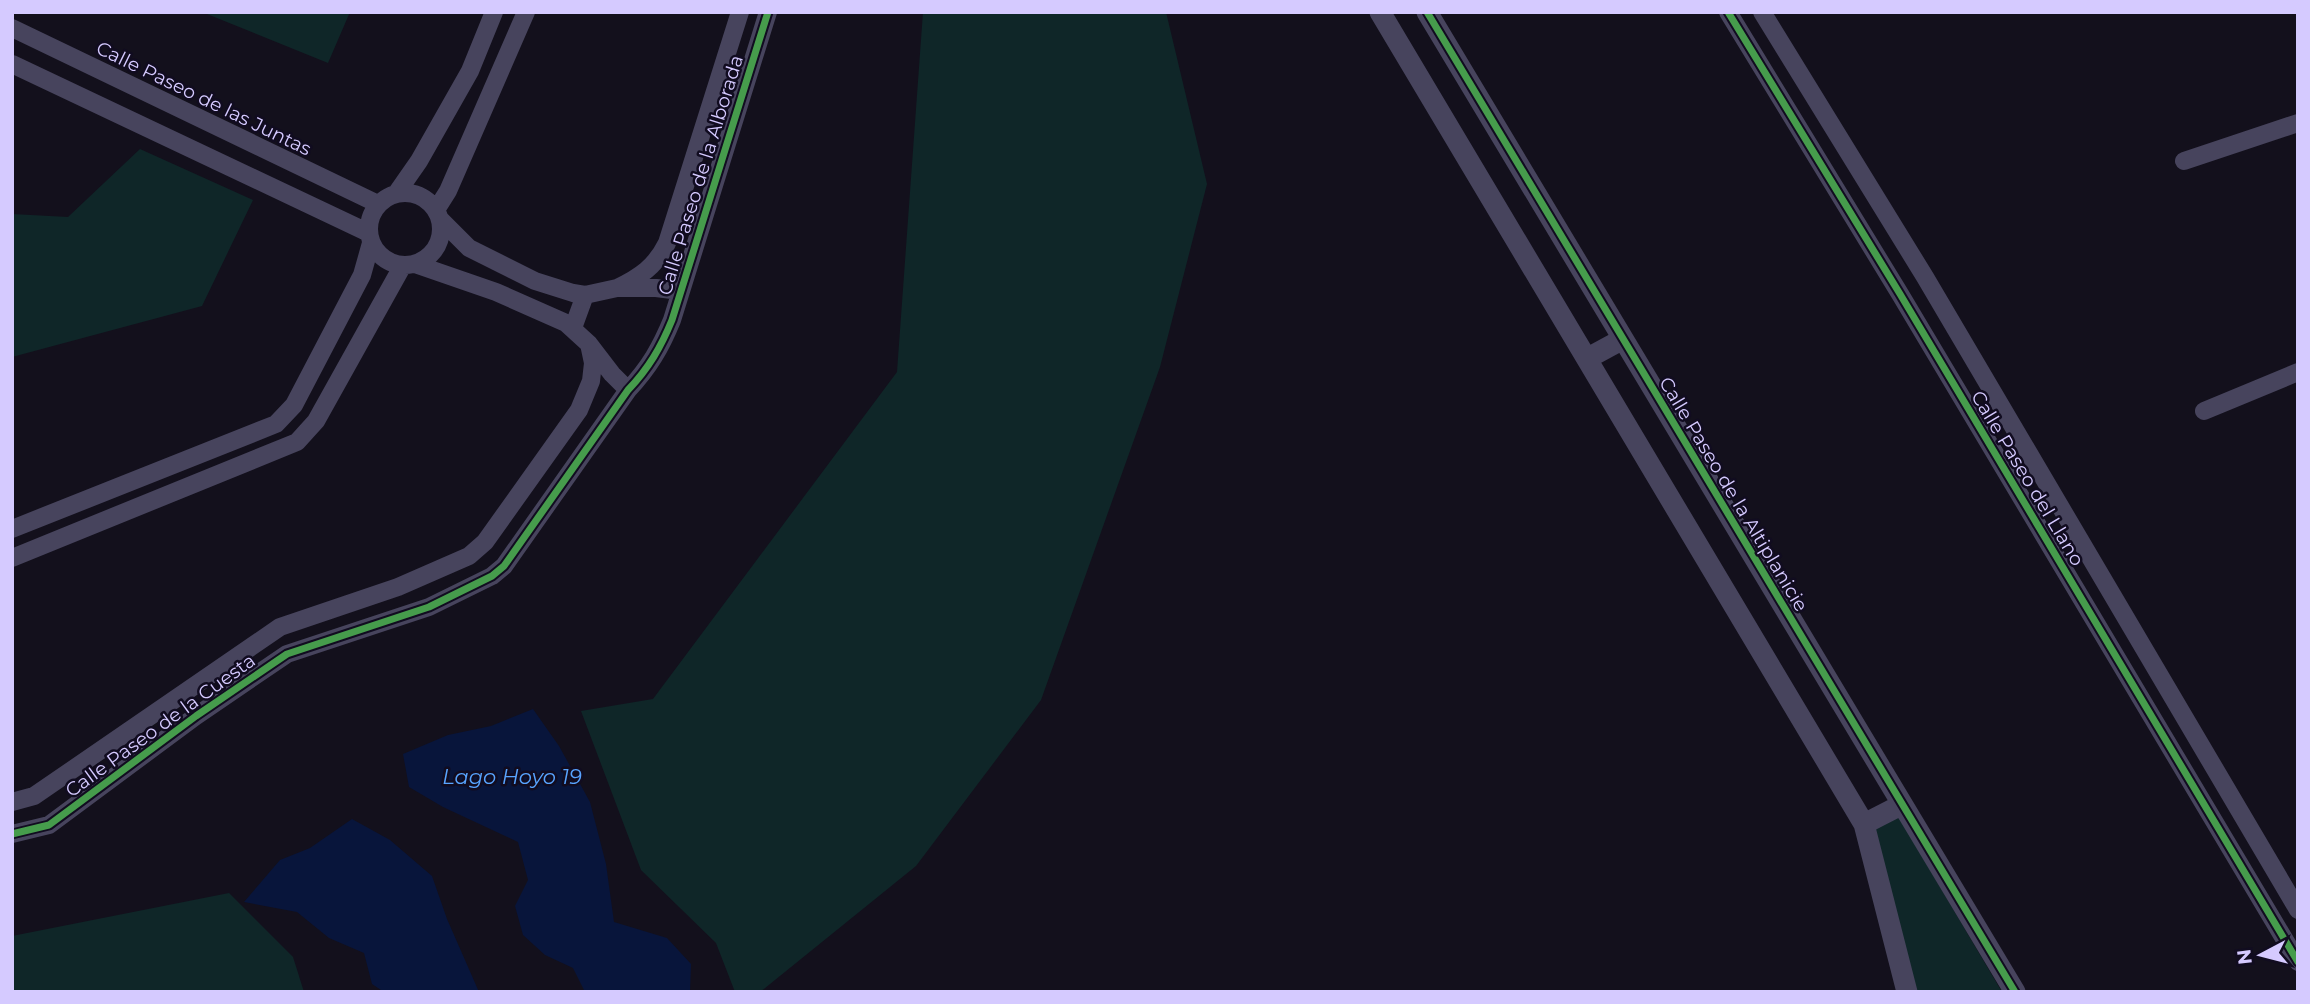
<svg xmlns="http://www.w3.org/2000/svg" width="2310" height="1004" font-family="Montserrat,sans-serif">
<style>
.green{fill:#0f2628}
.water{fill:#08153b}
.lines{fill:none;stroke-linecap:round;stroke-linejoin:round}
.minor{stroke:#47445d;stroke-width:18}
.tertiary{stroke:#47445d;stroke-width:21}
.cycleway-casing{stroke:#110c20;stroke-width:11}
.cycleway{stroke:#469c4c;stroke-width:7}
.labels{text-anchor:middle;stroke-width:5;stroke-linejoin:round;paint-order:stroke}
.street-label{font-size:19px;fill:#d5caff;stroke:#110c20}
.water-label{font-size:21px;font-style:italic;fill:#58a4ff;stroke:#110c20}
</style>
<rect width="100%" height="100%" fill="#13101c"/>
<path class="green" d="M202,12h148l-22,51z
M923,12h243l41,172 -47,183 -119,333 -125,166 -156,126h-25l-19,-49 -75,-73 -60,-159 72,-12 244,-327z
M140,149l113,51 -51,106 -190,51v-143l56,3z
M1897,814l105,178h-85l-44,-164z
M229,893l64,64 11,35h-292v-56z"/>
<path class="water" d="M533,709l26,37 31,56 16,62 8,58 53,16 24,26 -1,28h-105l-12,-24 -28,-13 -22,-20 -8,-29 13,-26 -10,-38 -75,-35 -34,-20 -6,-33 45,-19 43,-9z
M352,819l38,21 42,36 15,43 32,73h-95l-12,-8 -8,-31 -35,-15 -32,-26 -53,-10 36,-42 30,-12z"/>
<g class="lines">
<path class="minor" d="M1728,12l172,282 398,668
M1762,12l163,265 373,633
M12,28l366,176
M12,64l357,169
M2184,161l114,-38
M369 229a36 36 0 1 1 72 0a36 36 0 1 1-72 0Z
M396,194l23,-33 51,-90 24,-59
M436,210l12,-19 78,-179
M441,220l28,28 66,33 38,12 12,2 32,-7h39l24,3
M415,264l81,28 70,31 23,21 23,30 16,16
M617,288c23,-11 39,-22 50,-45l73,-231
M573,328l12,-33
M2204,411l94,-39
M12,529l264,-105 18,-19 68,-130 9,-32
M12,558l285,-116 19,-21 87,-156
M12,802l22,-6 246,-169 118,-40 71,-31 16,-14 94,-132 12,-29 2,-18 -4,-19
M12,834l37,-9 147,-109 91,-62 142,-47 63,-31 12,-10 124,-176c21,-22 33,-43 44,-70l96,-308"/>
<path class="tertiary" d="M1380,12l484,812 43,168
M1427,12l588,980
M1588,358l35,-19
M1864,824l37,-19"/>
<defs>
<path id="cycleway" d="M1427,12l588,980
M1728,12l172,282 398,668
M12,834l37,-9 147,-109 91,-62 142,-47 63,-31 12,-10 124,-176c21,-22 33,-43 44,-70l96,-308"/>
</defs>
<use href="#cycleway" class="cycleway-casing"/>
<use href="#cycleway" class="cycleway"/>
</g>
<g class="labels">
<g class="street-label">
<text transform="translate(204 98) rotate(26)" y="7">Calle Paseo de las Juntas</text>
<text transform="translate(700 175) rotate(-73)" y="7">Calle Paseo de la Alborada</text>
<text transform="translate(2028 478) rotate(59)" y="7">Calle Paseo del Llano</text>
<text transform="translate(1734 494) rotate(59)" y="7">Calle Paseo de la Altiplanicie</text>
<text transform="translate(160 725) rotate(-36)" y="7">Calle Paseo de la Cuesta</text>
</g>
<g class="water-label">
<text x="512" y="784">Lago Hoyo 19</text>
</g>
</g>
<rect width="2310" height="1004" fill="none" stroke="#d5caff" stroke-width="28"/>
<g transform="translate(2261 955) rotate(263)" stroke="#110c20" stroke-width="5" paint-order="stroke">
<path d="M0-5L12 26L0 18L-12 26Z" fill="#d5caff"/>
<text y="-10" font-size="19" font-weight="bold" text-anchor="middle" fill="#d5caff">N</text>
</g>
</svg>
